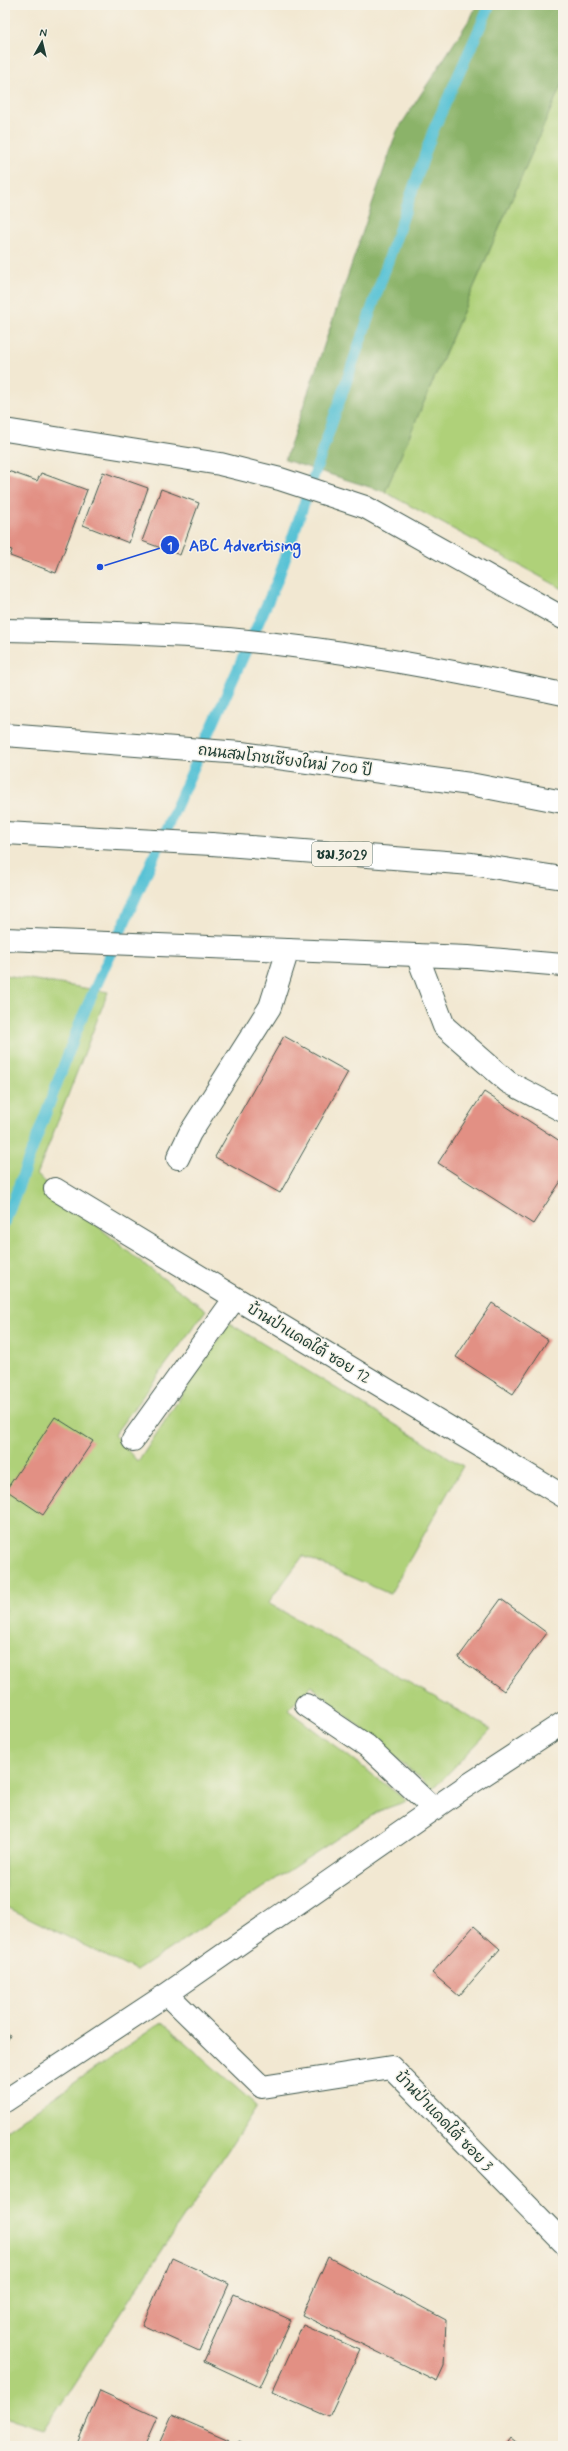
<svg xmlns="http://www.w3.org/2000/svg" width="568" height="2451" font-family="Mynerve,'Playpen Sans Thai',sans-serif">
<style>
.green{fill:#afd179;stroke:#678756}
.forest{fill:#8bb369;stroke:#55784e}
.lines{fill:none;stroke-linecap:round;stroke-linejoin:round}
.stream{stroke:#59c2d5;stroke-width:11}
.building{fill:#e29084}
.minor-casing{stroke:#3f574c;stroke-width:24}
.major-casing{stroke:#3f574c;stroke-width:24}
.minor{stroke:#fff;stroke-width:22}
.major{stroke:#fff;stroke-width:22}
.labels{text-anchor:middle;stroke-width:3;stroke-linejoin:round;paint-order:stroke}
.shield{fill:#f7f3e8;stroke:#60746a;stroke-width:1}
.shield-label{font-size:14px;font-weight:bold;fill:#1f3d34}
.street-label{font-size:15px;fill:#1f3d34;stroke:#f7f3e8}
.leader{fill:none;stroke:#1d4ed8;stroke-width:1.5}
.callout-dot{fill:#1d4ed8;stroke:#f7f3e8;stroke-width:1.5}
.mark-label{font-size:12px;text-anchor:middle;font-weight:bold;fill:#fff}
.callout-label{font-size:16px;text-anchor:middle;font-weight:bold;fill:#1d4ed8;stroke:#f7f3e8;stroke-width:3;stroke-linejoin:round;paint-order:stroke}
</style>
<rect width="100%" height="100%" fill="#f7f3e8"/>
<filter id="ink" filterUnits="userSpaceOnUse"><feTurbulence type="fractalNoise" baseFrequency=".025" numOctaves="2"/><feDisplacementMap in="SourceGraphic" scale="8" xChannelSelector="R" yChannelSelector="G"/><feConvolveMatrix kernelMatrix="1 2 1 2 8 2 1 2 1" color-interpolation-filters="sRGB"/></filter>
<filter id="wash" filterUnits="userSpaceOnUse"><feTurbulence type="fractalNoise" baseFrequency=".012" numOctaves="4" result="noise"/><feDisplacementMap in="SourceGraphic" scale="16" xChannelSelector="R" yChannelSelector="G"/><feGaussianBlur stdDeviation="0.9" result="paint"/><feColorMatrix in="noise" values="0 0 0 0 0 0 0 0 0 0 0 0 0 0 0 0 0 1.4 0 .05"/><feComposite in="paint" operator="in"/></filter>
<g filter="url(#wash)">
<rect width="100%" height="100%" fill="#f2e8d2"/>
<path class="green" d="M563,81v508l-178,-97z
M5,975l103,17 -71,183 100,84 69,51 -92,125 24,27 91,-139 234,143 -73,128 -87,-38 -35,47 223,126 -58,60 -122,-103 -23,24 119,91 -28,10 -243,160 -131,-65z
M162,2022l95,84 -213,324 -39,-12v-287z"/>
<path class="forest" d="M477,5h86v76l-178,411 -100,-32 112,-329 74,-114z"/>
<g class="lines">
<path class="stream" d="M5,1222l75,-200 198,-443 155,-448 57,-126"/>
</g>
<g id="blocks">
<path class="building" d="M5,470l32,11 4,-8 46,17 -31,83 -46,-17 2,-6 -7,-2z
M103,472l45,16 -19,55 -46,-18z
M161,489l38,14 -19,52 -38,-14z
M284,1036l64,36 -68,121 -65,-36z
M484,1092l79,51v35l-30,46 -95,-61z
M492,1303l56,37 -35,54 -57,-37z
M55,1417l38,24 -50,74 -37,-25z
M501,1599l46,34 -43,58 -46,-33z
M474,1926l26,23 -41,47 -27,-23z
M5,2033l5,2 -5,11z
M328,2257l118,63 -2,46 -7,15 -135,-66z
M172,2258l57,26 -30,67 -57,-26z
M234,2294l57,26 -31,67 -56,-26z
M303,2325l57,25 -31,67 -57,-25z
M100,2391l57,26 -13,29h-68z
M172,2415l57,25 -3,6h-68z
M510,2439l9,7h-14z
M239,2441l11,5h-13z"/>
</g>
</g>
<g filter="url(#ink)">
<use href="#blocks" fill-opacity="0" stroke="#3f574c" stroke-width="1"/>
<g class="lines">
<defs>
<path id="minor" d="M5,430l215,34 60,15 85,28 198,111
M417,955l27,71 64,56 55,29
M178,1158l12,-25 80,-126 18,-57
M55,1189l508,307
M133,1440l102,-142
M306,1705l61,41 67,63
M167,1994l95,93 129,-20 172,175
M5,2101l162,-107 295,-205 101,-66"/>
<path id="major" d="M5,630c61,1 123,3 184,6 126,8 251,32 374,58
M5,735l236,18 229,31 93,18
M5,833l207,11 260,20 91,14
M5,939l463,18 95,8"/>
</defs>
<use href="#minor" class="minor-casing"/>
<use href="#major" class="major-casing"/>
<use href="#minor" class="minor"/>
<use href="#major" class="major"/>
</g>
</g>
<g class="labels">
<rect class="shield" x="312" y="842" width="60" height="24" rx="3"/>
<g class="shield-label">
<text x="342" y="859">ชม.3029</text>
</g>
<g class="street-label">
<text transform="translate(285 760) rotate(7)" y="5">ถนนสมโภชเชียงใหม่ 700 ปี</text>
<text transform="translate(309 1343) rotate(31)" y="5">บ้านป่าแดดใต้ ซอย 12</text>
<text transform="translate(444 2121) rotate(46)" y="5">บ้านป่าแดดใต้ ซอย 3</text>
</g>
</g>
<path class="leader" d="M100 567L170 545"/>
<g class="callout-dot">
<circle cx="100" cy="567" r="4"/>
<circle cx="170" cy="545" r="10"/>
</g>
<g class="mark-label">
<text x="170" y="550">1</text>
</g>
<g class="callout-label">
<text x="245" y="551">ABC Advertising</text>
</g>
<rect width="568" height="2451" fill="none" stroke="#f7f3e8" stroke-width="20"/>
<g transform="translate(42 42) rotate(8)" stroke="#f7f3e8" stroke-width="3" paint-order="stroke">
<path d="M0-3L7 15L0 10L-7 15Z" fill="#1f3d34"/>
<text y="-6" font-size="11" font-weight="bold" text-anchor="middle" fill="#1f3d34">N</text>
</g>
</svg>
